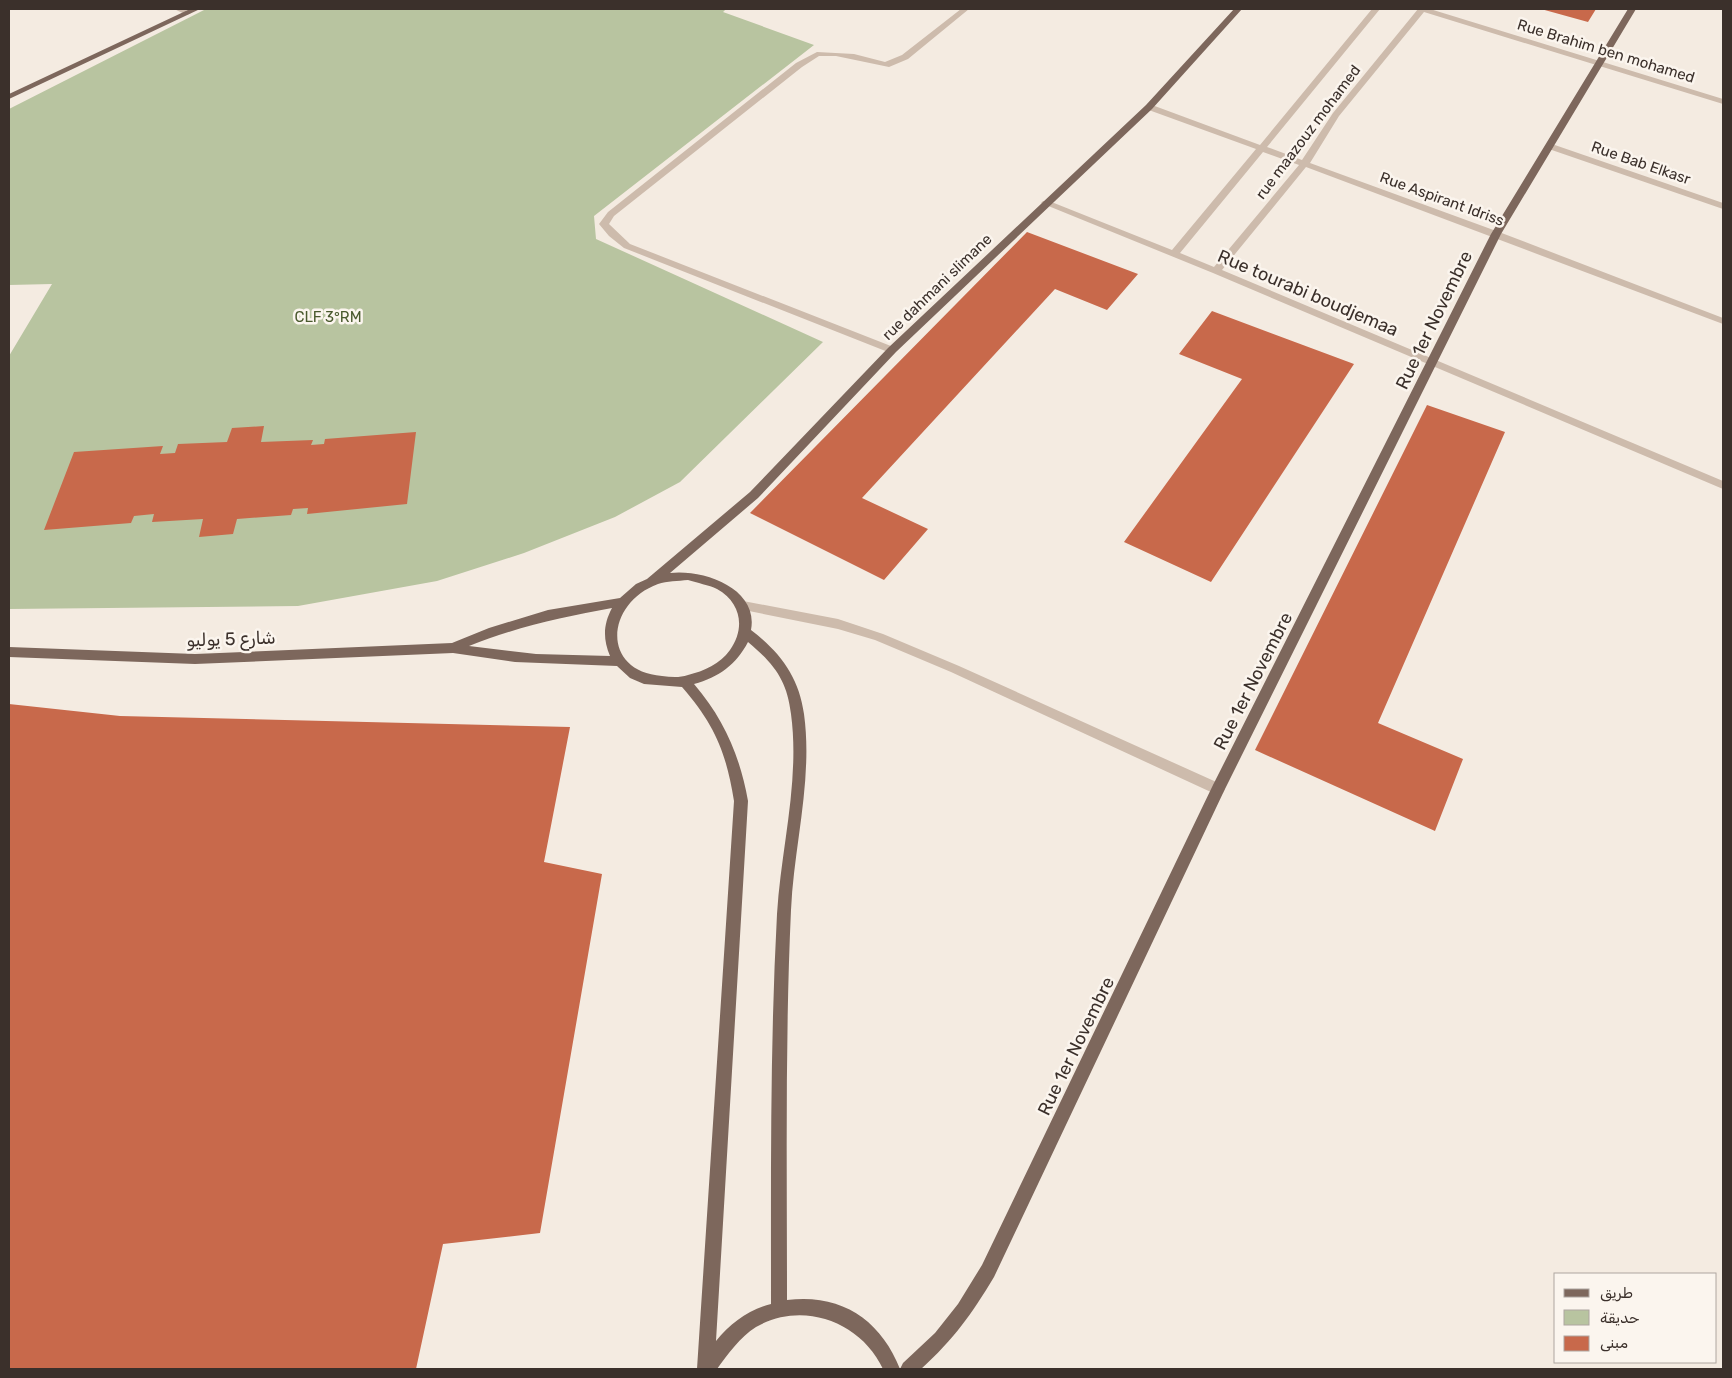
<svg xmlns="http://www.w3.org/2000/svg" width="1732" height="1378" font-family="Rubik,'Noto Naskh Arabic',sans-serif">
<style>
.green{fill:#b8c4a0}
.building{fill:#c8694b}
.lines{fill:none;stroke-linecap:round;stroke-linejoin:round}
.minor{fill:#cdbbac;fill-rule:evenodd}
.major{fill:#7d675c;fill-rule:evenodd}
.labels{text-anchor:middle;stroke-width:5;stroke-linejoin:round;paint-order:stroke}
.far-street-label{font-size:15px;fill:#3b302b;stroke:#fbf5ee}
.far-park-label{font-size:15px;fill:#4a5a2e;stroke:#fbf5ee}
.street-label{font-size:18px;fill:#3b302b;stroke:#fbf5ee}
</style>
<rect width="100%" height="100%" fill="#f4ebe1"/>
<path class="green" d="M206,9h520l-3,3 91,33 -220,171 2,23 227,103 -143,140 -65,35 -91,36 -87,28 -139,25 -289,3v-253l43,-72 -43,1v-176z"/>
<path class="building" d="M1541,9h55l-8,13z
M1027,232l111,42 -31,36 -52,-21 -193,209 66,31 -44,51 -134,-67z
M1212,311l142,53 -143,218 -87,-40 118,-163 -63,-25z
M1427,405l78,27 -127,291 85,36 -28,72 -180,-81z
M264,426l-3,16 52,-2 -2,5 13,-1 1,-5 91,-7 -9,72 -100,10 1,-6 -15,1 -2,6 -54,4 -4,15 -34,3 4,-18 -51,3 2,-8 -20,2 -3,7 -87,7 30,-78 89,-6 -3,8 15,-1 3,-9 49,-2 5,-14z
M9,704l111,12 450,11 -26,135 58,12 -62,359 -97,11 -27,125h-407z"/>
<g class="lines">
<path class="minor" d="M174,9h10l7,4 -4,2z
M961,9h8l-61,50 -19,8 -53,-11h-17l-17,11 -188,149 -5,8 21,20 266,104v4h-8l-264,-104 -15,-12 -10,-12 9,-12 188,-149 21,-11 37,2 31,8 17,-7z
M1372,9h8l-113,138 35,13 31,-47 85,-104h12l293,90v5l-299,-92 -85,104 -29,47 189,69 224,86v6l-417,-157 -84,103 501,211v8l-510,-216 -172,-70 2,-2h6l123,49 84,-101 -110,-40v-4h6l108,40zM1263,152l36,13 -85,102 -34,-14z
M1549,143l174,60v6l-177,-61 -1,-2z
M743,601l95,18 45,15 76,32 264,119 2,4 -2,4 -5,2 -5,-2 -262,-121 -76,-32 -37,-11 -99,-20 -2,-3 2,-3z"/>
<path class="major" d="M190,9h10l-191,90v-5z
M1234,9h8l-90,100 -256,243 -138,146 -88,75c33,-4 89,15 81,57 29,22 48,47 53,84 9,65 -10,131 -13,196 -6,130 -4,260 -4,390 54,-7 94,20 113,69l3,-6 32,-30 23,-29 24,-39 231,-480 278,-551 137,-225h8l-135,225 -277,557 -230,486c-23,38 -40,62 -73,92h-38c-22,-47 -80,-69 -127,-42 -16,10 -28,27 -39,42h-20l37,-568c-8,-49 -19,-76 -52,-114l-38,-3 -14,-6 -13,-12 -102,-4 -62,-9 -258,11 -186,-7v-10l186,7 257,-11 37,-15 59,-18 72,-12 16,-14 11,-5 103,-87 138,-144 258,-243zM688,580c9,3 21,5 29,9 25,14 28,40 13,61 -10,14 -26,21 -42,25 -9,3 -17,2 -26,1 -62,-5 -56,-73 -4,-92 9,-3 20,-3 30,-4zM612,608c-9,17 -9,31 -2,48l-74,-2 -67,-8c47,-19 94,-29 143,-38zM748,642c26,22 39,38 43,72 9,67 -10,134 -14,200 -7,130 -6,260 -6,390 -23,6 -40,19 -55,37l32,-540c-8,-45 -24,-82 -54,-117 25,-7 42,-19 54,-42z"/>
</g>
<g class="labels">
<g class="far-street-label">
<text transform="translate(1606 51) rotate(17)" y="5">Rue Brahim ben mohamed</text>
<text transform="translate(1308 132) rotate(-53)" y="5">rue maazouz mohamed</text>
<text transform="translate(1641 163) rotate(19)" y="5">Rue Bab Elkasr</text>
<text transform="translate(1442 199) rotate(20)" y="5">Rue Aspirant Idriss</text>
<text transform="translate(937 287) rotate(-44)" y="5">rue dahmani slimane</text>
</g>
<g class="far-park-label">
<text x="328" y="322">CLF 3°RM</text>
</g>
<g class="street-label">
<text transform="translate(1308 293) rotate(23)" y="6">Rue tourabi boudjemaa</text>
<text transform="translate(1434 320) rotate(-64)" y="6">Rue 1er Novembre</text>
<text transform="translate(231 639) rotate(-2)" y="6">شارع 5 يوليو</text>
<text transform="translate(1253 681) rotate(-63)" y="6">Rue 1er Novembre</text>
<text transform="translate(1076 1046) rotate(-64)" y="6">Rue 1er Novembre</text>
</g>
</g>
<rect width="1732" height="1378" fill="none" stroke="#3b302b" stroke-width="20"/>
<rect x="1554" y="1273" width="162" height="90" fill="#fbf5ee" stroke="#aea6a0"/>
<rect x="1564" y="1289" width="25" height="8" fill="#7d675c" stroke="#aea6a0"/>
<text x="1600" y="1298" font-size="15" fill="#3b302b">طريق</text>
<rect x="1564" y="1310" width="25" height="15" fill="#b8c4a0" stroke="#aea6a0"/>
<text x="1600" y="1323" font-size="15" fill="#3b302b">حديقة</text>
<rect x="1564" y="1336" width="25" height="15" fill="#c8694b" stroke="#aea6a0"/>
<text x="1600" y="1348" font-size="15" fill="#3b302b">مبنى</text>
</svg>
